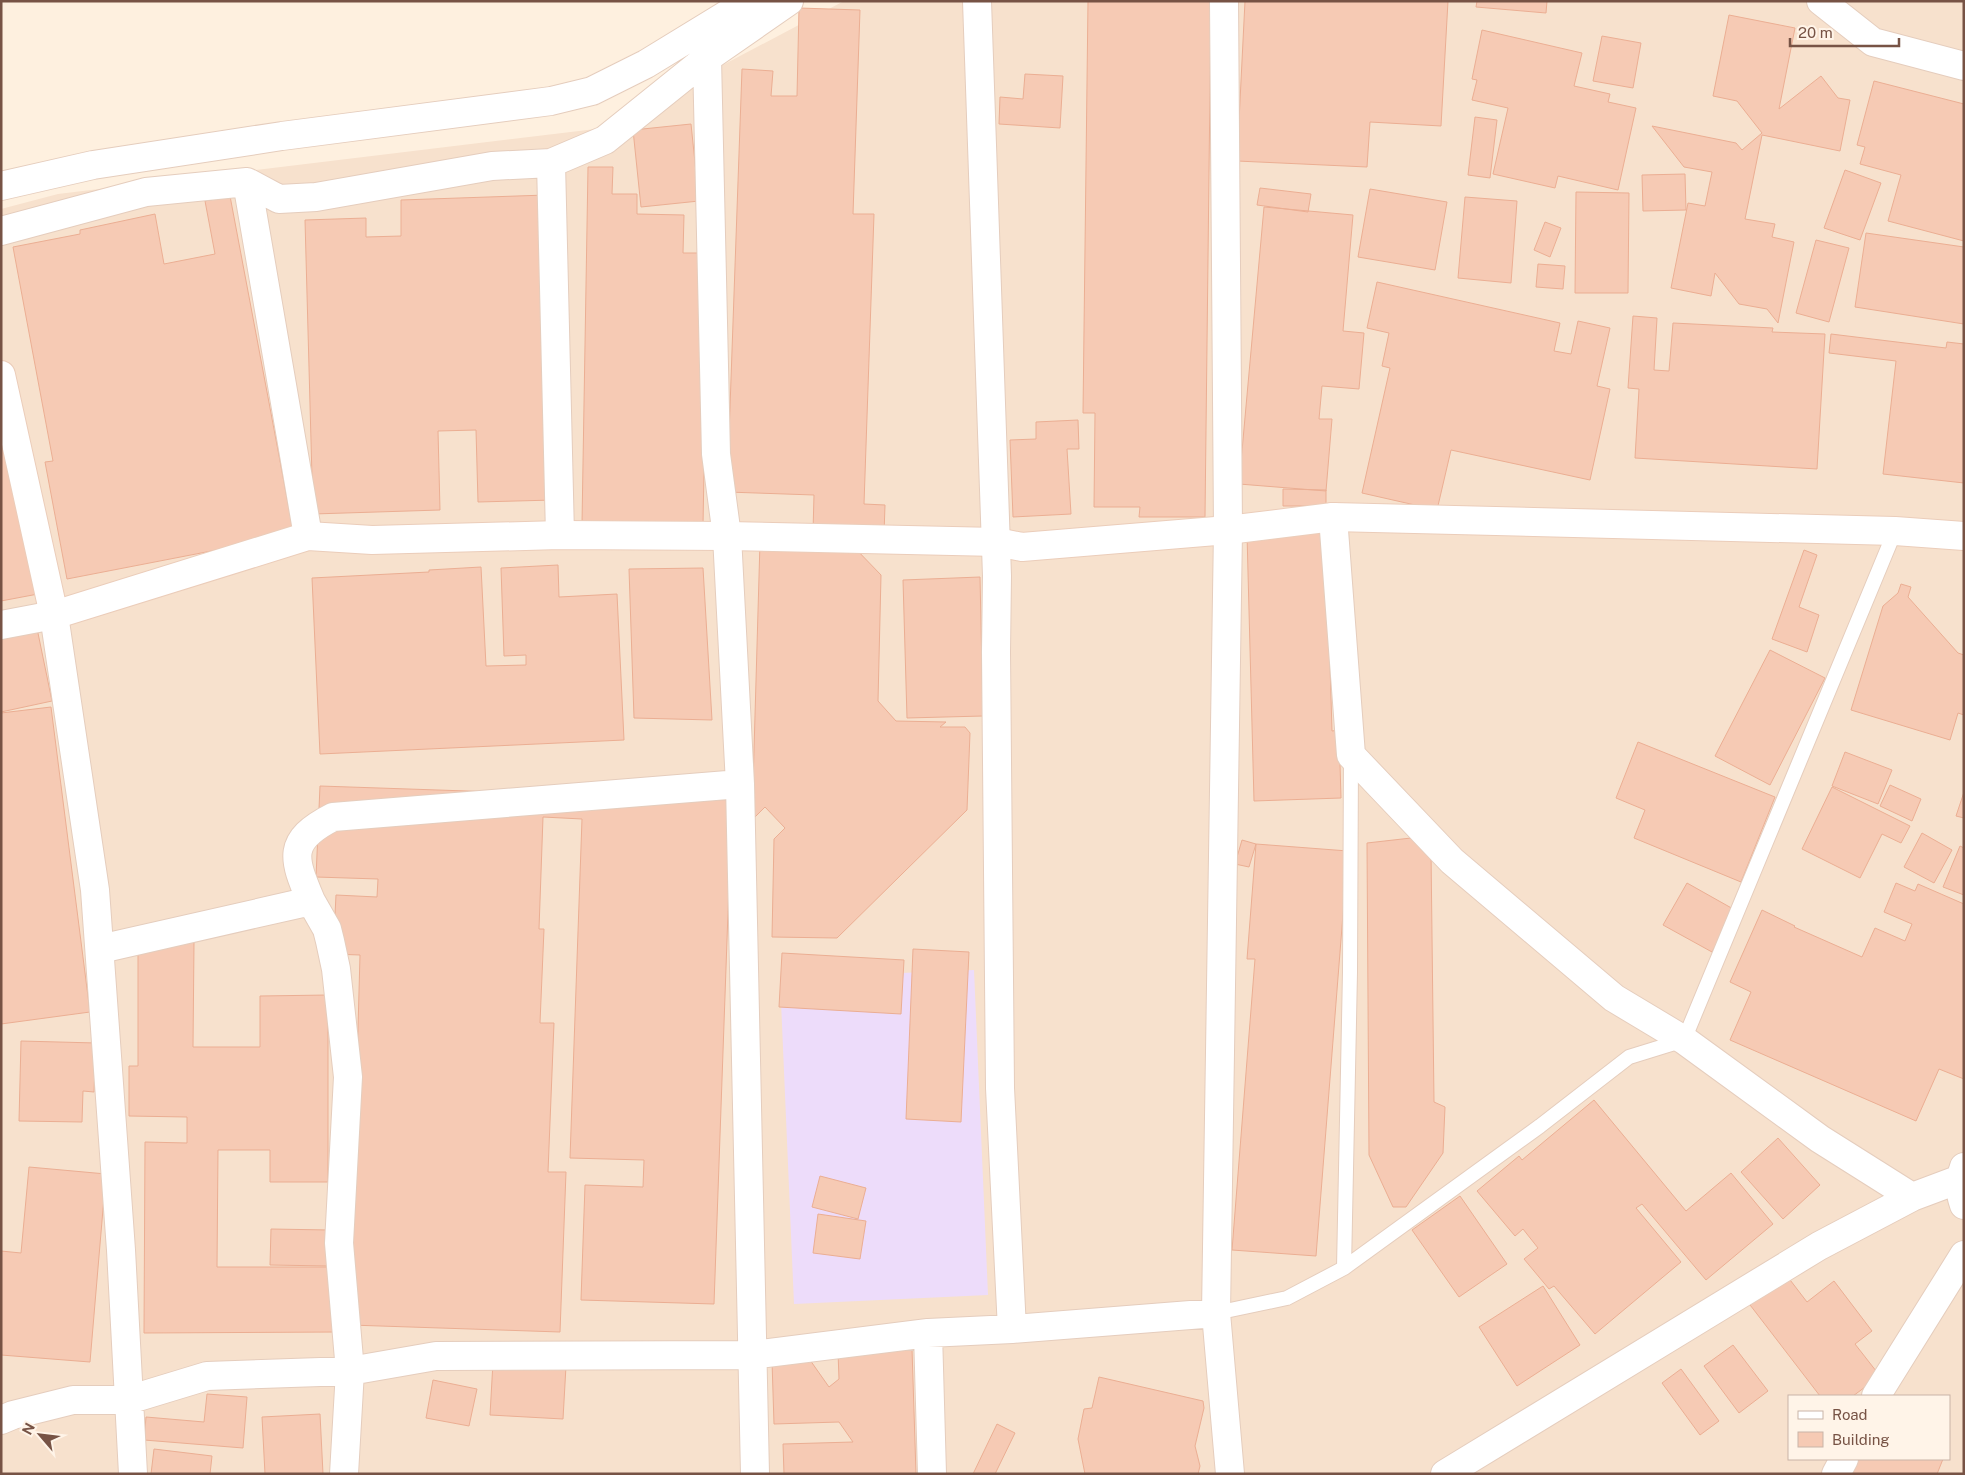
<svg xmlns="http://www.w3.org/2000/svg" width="1965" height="1475" font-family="'Public Sans',sans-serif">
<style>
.residential{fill:#f7e1cd;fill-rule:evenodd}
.education{fill:#eddcfa}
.building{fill:#f6cab4;stroke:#ebae93}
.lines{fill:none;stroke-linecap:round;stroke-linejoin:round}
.lane-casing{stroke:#e5cdbd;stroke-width:16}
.street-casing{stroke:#e5cdbd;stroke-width:30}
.secondary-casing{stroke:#ebcdba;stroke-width:30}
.lane{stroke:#fff;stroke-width:14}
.street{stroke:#fff;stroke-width:28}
.secondary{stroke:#fff;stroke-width:28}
</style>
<rect width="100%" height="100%" fill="#fef0df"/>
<path class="residential" d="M844,1h1120v1473h-1963v-1265l57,-15 546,-66zM1789,1396h160v63h-160z"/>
<path class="education" d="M974,970l14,325 -194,9 -14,-326z"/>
<path class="building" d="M1088,1h123l-6,516h-66l1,-10h-46l1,-94h-12z
M1245,1h203l-7,125 -71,-4 -3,45 -130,-6z
M1477,1h70l-1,12 -70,-6z
M799,8l61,2 -7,204h21l-10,290 21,1 -1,30 -71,-3 1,-37 -87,-3 15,-423 31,2 -2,25h26z
M1729,15l66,13 -16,81 42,-33 17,22 12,2 -10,51 -78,-16 -17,84 30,5 -3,13 22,5 -16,81 -11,-14 -28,-5 -24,-31 -4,23 -40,-8 17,-85 17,3 7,-34 -28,-5 -32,-41 84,17 6,7 20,-17 -25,-32 -24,-5z
M1482,30l100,23 -8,33 36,8 -2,8 28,6 -18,82 -60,-14 -3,12 -62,-14 15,-66 -36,-8 5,-20 -5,-1z
M1602,36l39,7 -8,45 -40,-7z
M1025,74l38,2 -3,52 -61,-4 1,-27 23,2z
M1874,81l90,23v137l-76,-20 13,-46 -41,-11 5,-17 -8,-2z
M1475,117l22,3 -7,58 -22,-3z
M691,124l8,77 -58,6 -8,-77z
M588,167h25l-1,27h25v20l47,1 -1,38h25l-5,272 -121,-1z
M1845,170l36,13 -21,57 -36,-12z
M1685,174l1,36 -43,1 -1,-36z
M1260,188l51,6 -3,18 -51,-7z
M1370,189l77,13 -12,68 -77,-13z
M1576,192l53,1 -1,100h-53z
M546,195l8,305 -76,2 -2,-72 -38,1 2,79 -127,4 -8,-294 61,-2v19l35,-1v-36z
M230,196l64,339 -227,44 -22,-117 8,-1 -40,-214 67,-13v-4l75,-16 9,50 51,-10 -10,-53z
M1465,197l52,4 -6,82 -53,-5z
M1264,207l89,8 -10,116 21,2 -5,56 -37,-3 -3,33h13l-6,72 -87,-7z
M1545,222l16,6 -11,29 -16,-7z
M1866,233l98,14v77l-109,-17z
M1816,240l33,8 -20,74 -33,-9z
M1538,264l27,2 -2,23 -27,-2z
M1377,282l183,41 -6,28 17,3 7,-33 32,7 -13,58 13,3 -20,91 -139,-30 -14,60 -75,-17 28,-125 -8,-2 7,-33 -22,-5z
M1633,316l24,2 -3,52 15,1 4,-48 100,5 -1,4 53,2 -8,135 -182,-11 4,-69 -11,-1z
M1831,334l115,14 1,-6 17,2v139l-81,-9 13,-113 -67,-8z
M1,412l37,182 -37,7z
M1078,420l1,29h-12l4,65 -58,3 -3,-77 26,-1v-17z
M1283,489l43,1v16h-43z
M1326,532l6,199 7,-1 2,68 -87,3 -7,-267z
M760,542l92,3 29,30 -3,126 18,20 50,1 -6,5h25l5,6 -3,77 -130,128 -65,-1 2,-98 11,-11 -20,-21 -13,13z
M1804,550l13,5 -18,52 20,8 -12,37 -35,-13z
M558,565l1,32 58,-3 7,146 -304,14 -8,-176 117,-6v-2l52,-3 5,99 40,-1v-10l-22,1 -3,-88z
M703,568l9,152 -78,-2 -5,-149z
M980,577l3,139 -76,2 -4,-138z
M1901,584l10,3 -3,10 50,56 6,2v60l-6,-2 -8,27 -99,-30 32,-104 15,-13z
M33,609l19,92 -51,11v-97z
M1770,650l55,28 -55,107 -55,-29z
M51,707l39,305 -89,12v-311z
M1638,742l137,55 -34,85 -107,-44 11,-28 -29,-12z
M1845,752l47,18 -14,34 -46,-18z
M1890,785l31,14 -9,22 -32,-15z
M320,786l412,14 -18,504 -133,-4 4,-115 58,2 1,-27 -74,-2 12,-339 -39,-2 -4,112h5l-4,94h14l-6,149h18l-6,160 -210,-7 10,-370 -27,-1 3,-59 41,2 1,-18 -62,-2z
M1832,787l78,39 -9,17 -19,-9 -22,44 -58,-29z
M1964,792v26l-8,-2z
M1922,833l30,17 -18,33 -30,-16z
M1411,838l20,14 3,250 11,5 -2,46 -37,54h-13l-24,-52 -2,-312z
M1242,840l14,4 -7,23 -14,-3z
M1256,844l92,7 -32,405 -84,-6 23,-291h-8z
M1960,846l4,2v47l-21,-8z
M1687,883l48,27 -23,42 -49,-27z
M1896,883l19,8 3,-7 46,20v175l-25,-10 -23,52 -186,-81 21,-48 -21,-10 32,-72 33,16 -1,1 68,30 13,-29 30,13 7,-17 -28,-12z
M138,942h56l-1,105h67v-51l68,-1v187h-58v-32h-52l-1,117h120v65l-193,1 1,-191 42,1v-26l-58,-1v-50h9z
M913,949l56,3 -8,170 -55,-3z
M782,953l122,7 -3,54 -122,-7z
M21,1041l75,2 -2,49 -11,-1 -1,31 -63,-1z
M1594,1100l92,111 45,-38 42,51 -67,56 -64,-76 -6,4 45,54 -86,72 -41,-48 -5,3 -25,-30 14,-11 -15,-19 -8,7 -38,-45 42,-35 3,4z
M1778,1138l42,47 -37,34 -42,-47z
M29,1167l77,7 -16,188 -89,-7v-104l20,2z
M820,1176l46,12 -8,31 -46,-12z
M1460,1196l47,68 -48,33 -47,-67z
M818,1214l48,7 -6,38 -47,-6z
M271,1229l58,1v36l-59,-1z
M1784,1272l23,30 27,-21 38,50 -17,13 25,32 -27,20h-33l-73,-95z
M1543,1286l37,59 -63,41 -38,-59z
M1733,1345l35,46 -29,22 -35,-47z
M912,1349l4,125h-132l-1,-30 70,-2 -14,-20 -65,2 -2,-63 38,-1 19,27 10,-8 -1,-27z
M493,1362l73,4 -3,53 -73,-4z
M1681,1369l38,52 -19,14 -38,-52z
M1099,1377l104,24 1,7 -9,38 5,20 -2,8h-113l-7,-35 6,-30 8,-1z
M433,1380l44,9 -8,37 -43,-8z
M207,1394l40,3 -4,51 -99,-8 2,-23 58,5z
M320,1414l3,60h-58l-3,-57z
M997,1424l18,9 -20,41h-22z
M154,1449l58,7 -2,18h-59z
M1838,1459h105l-6,15h-105z"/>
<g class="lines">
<defs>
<path id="lane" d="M1344,1268l6,-296 1,-215
M1216,1313l71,-15 57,-30 196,-142 89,-69 55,-17 211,-509"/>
<path id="street" d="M977,1l20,575 -1,76 4,436 12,241
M1224,1l4,529 -12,783 14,161
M1821,1l52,41 91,24
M707,58l9,396 11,82 13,248 15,690
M551,163l9,372
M247,182l61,354
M1,186l92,-21 189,-29 269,-35 41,-10 54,-27 103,-63
M1,231l145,-39 101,-10 32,17 37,-2 176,-31 59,-3 54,-23 102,-82 82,-57
M1333,517l18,238 101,106 162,137 70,42 136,99 92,58
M1,625l53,-10 41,275 26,360 12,224
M311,901l16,28 3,12 6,28 12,108 -9,166 11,128 -6,103
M100,949l211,-48c-18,-43 -25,-60 22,-84l407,-33
M1964,1167c-5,14 -5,24 0,38
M928,1333l4,141
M1876,1396l88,-141
M1,1420l12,-5 60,-15h55l79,-24 143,-5 86,-15 316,-1 176,-22 84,-4 204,-16
M1445,1474l374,-228 93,-49 48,-18
M1836,1474l8,-15"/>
<path id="secondary" d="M1,375l53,240 254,-79 64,4 188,-5 167,1 270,6 25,5 206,-17 105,-13 562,14 69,5"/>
</defs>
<use href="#lane" class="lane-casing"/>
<use href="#street" class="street-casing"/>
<use href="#secondary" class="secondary-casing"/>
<use href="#lane" class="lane"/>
<use href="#street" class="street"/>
<use href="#secondary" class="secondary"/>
</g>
<rect width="1965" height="1475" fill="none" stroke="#775345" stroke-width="5"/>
<rect x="1788" y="1395" width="162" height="65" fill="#fff4e8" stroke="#c9b4a7"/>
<rect x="1798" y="1411" width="25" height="8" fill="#ffffff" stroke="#c9b4a7"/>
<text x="1832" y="1420" font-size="15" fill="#775345">Road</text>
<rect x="1798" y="1432" width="25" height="15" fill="#f6cab4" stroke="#c9b4a7"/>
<text x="1832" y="1445" font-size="15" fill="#775345">Building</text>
<g transform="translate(40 1435) rotate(298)" stroke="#fff4e8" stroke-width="4" paint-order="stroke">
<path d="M0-4L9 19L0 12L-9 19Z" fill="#775345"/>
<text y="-8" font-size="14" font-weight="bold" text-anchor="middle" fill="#775345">N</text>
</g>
<path d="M1790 38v8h109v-8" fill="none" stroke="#775345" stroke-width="2.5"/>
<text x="1798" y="38" font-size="15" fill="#775345" stroke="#fff4e8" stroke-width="4" paint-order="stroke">20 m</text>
</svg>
